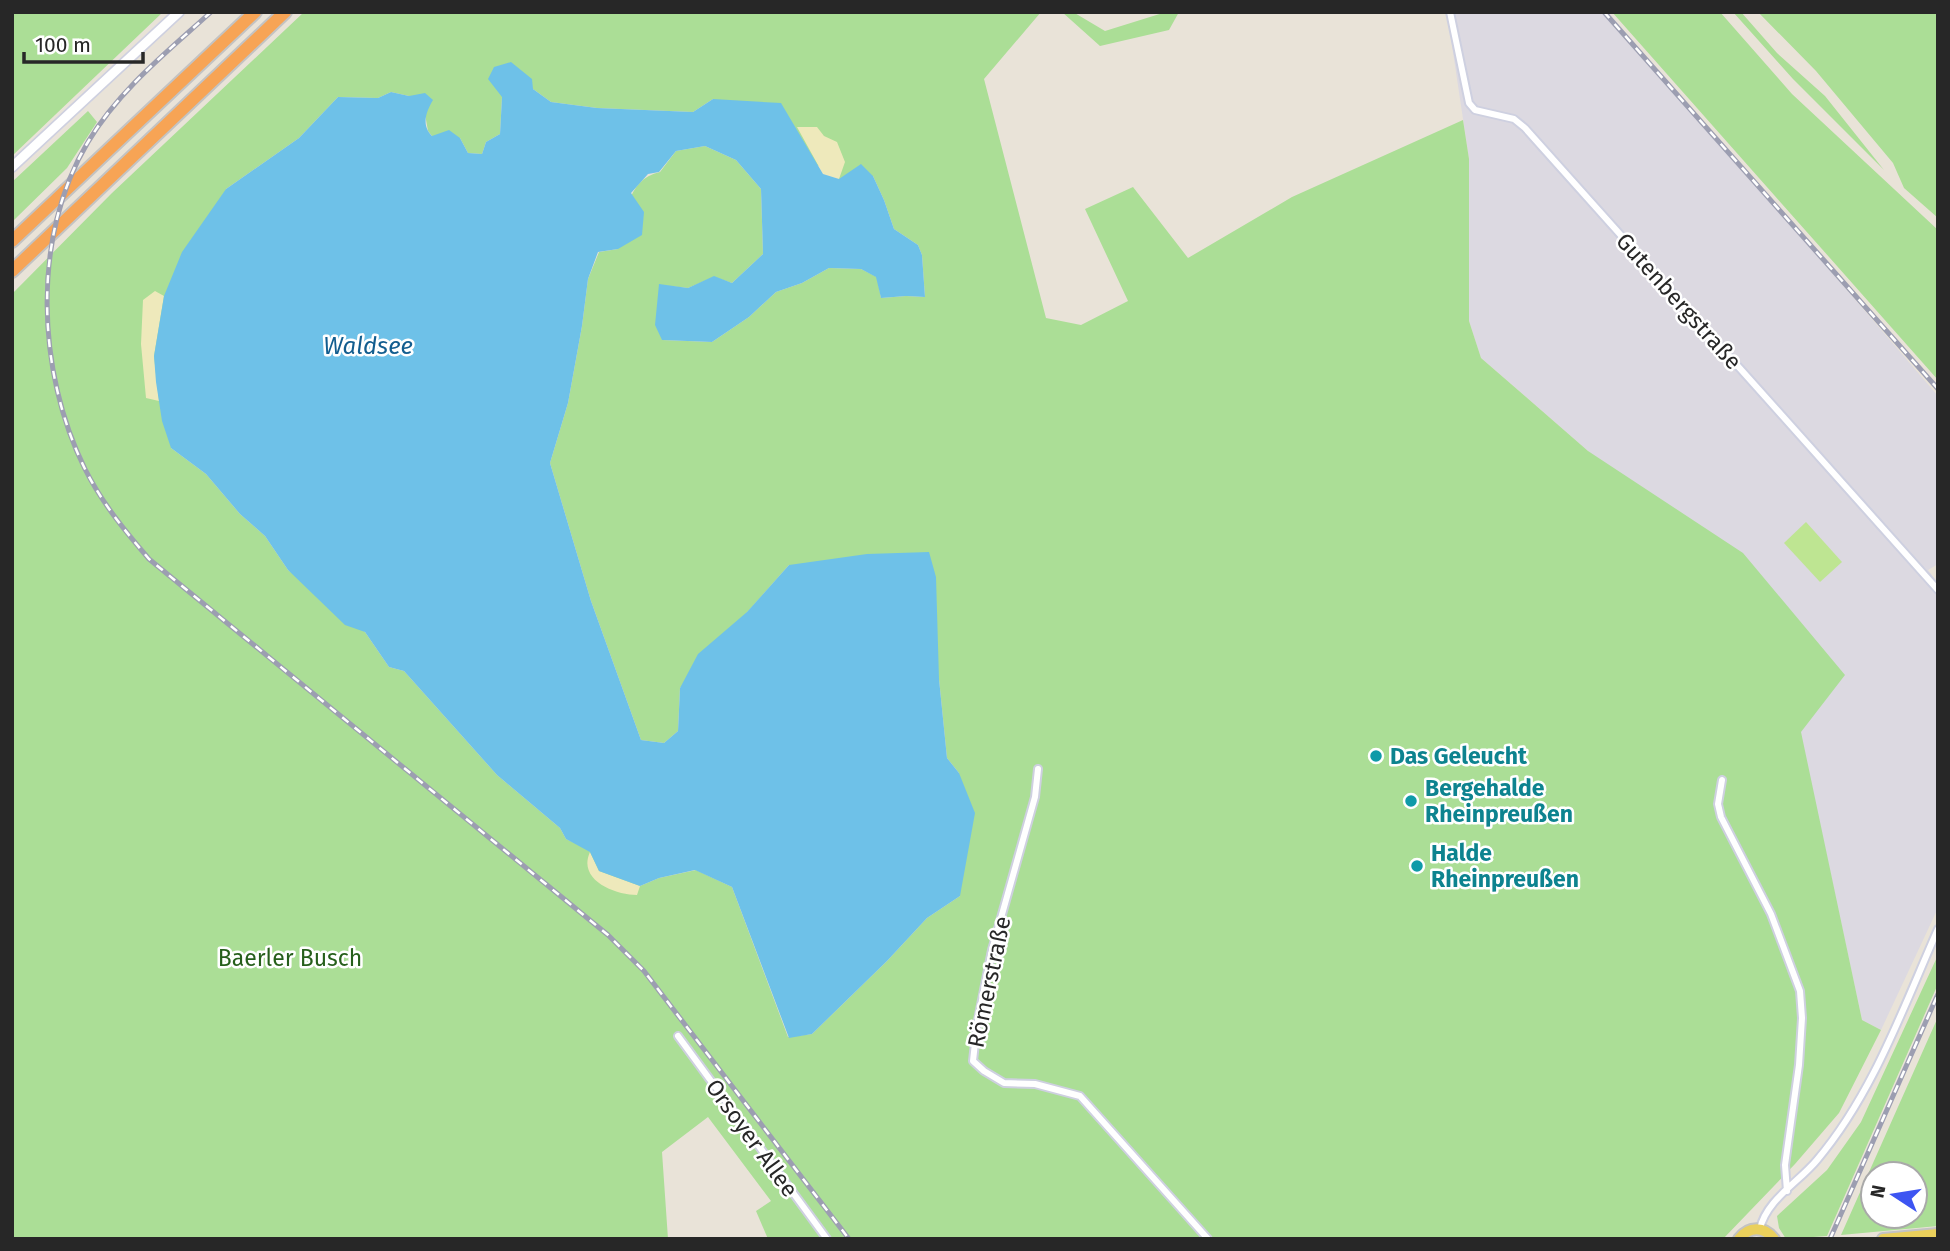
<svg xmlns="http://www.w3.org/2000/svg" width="1950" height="1251" font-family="'Fira Sans',sans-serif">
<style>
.industrial{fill:#dcd9e1}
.green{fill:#abde96;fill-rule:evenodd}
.sand{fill:#eee9bb}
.pitch{fill:#bee592}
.water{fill:#6ec1e8}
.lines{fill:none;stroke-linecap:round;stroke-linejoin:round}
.minor-casing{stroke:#ced0e0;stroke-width:10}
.secondary-casing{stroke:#ced0e0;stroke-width:12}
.primary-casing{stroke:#c3c3c3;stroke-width:14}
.motorway-casing{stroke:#c3c3c3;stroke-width:16}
.minor{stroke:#fff;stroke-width:6}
.secondary{stroke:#fff;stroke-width:9}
.primary{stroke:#ead05c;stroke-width:10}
.motorway{stroke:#f7a455;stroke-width:12}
.rail-casing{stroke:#9c9eb1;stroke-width:5}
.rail{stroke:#fff;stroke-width:2.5;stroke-dasharray:8;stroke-linecap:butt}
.culture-dot{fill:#0f9aa8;stroke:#fff;stroke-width:2.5}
.labels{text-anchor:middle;stroke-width:5;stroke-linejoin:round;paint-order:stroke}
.street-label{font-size:23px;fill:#272727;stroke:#fff}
.culture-label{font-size:23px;font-weight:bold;fill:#0d838f;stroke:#fff;text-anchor:start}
.park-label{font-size:23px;fill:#265f1b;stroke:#fff}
.water-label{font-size:24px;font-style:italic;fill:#125d8f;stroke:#fff}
</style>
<rect width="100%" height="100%" fill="#e9e3d8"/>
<path class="industrial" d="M1447,12h161l330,384v168l-10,6 10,13v325l-57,122 -19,-10 -62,-289 -212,-280 -107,-93 -12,-37v-162z"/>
<path class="green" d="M12,12h151l-151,144z
M304,12h737l-57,67 62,239 35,7 47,-24 -43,-92 48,-22 55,71 104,-61 171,-77 6,39v162l12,37 107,93 155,102 102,122 -44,57 61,288 19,10 -42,83 -44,51 -72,75h-955l-12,-28 15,-10 -63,-84 -46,35 6,87h-656v-945l100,-101zM533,89l18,13 46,6 96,4 20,-13 126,80 34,-3 11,24 10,29 24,16 4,10 3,42 -19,-1 -25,2 -4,-21 -16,-8 -32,-1 -27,15 -26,9 -27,25 -37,25 -50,-2 -3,-55 29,3 26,-11 18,6 31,-29 -2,-65 -25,-29 -31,-14 -29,5 -16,21c-35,7 -35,49 -42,77l-19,3 -11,27 -6,47 -14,77 -18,60 41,138 50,139 23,3 14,-12 2,-43 109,-123 150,114 8,79 12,15 1,123 -33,22 -40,43 -75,73 -24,3 -56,-150 -36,-17 -37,8 -19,8 -55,-38 -19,-9 -6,-11 -63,-53 -93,-104 -15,-4 -24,-35 -77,-62 -23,-34 -25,-22 -34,-40 -35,-26 55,-259 73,-51 39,-41 40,1 13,-6 18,4 16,18 3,17 4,5 28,2 8,15 14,1 4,-12 14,-8 2,-37z
M1062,12h11l32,19 61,-19h13l-10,18 -69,16z
M1612,12h108l72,82 146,136v150z
M1733,12h8l36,41 48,43 59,74 -91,-91z
M1758,12h180v206l-34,-30 -11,-25 -77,-92z
M88,111l9,11 -30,46 -55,54v-40z
M1938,955v29l-111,252 -41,3 -7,-11 -2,-12 50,-46 34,-48z
M1938,1017v209l-97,9zM1873,1174h42v42h-42z"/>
<path class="sand" d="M797,127h20l7,9 13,6 8,20 -6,17 -16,-5z
M155,291l9,5 -10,60 5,45 -13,-3 -5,-54 2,-44z
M590,852l9,19 41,15 -3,9c-22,0 -60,-15 -47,-43z"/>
<path class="pitch" d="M1806,522l36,40 -22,20 -36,-39z"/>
<path class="water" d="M511,62l21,17 1,10 18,13 46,6 96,4 20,-13 68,4 42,71 16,5 22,-15 12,12 11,24 10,29 24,16 4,10 3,42 -19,-1 -25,2 -5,-21 -15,-8 -32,-1 -27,15 -26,9 -27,25 -37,25 -50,-2 -7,-15 4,-41 29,4 26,-12 18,7 31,-29 -2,-65 -25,-29 -31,-14 -29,5 -17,21 -11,2 -17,19 13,19 -2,23 -24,14 -20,3 -10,27 -6,47 -14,77 -18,60 41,138 50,139 23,3 14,-12 2,-43 18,-34 49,-42 42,-47 78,-11 62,-2 7,25 3,102 8,79 12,15 16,40 -15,83 -33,22 -40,43 -75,73 -23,4 -57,-151 -37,-17 -36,8 -19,8 -41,-15 -9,-19 -24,-13 -6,-11 -63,-53 -93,-104 -15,-4 -24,-35 -20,-7 -57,-55 -23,-34 -25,-22 -34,-40 -35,-26 -9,-27 -6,-39 -2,-26 10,-60 18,-44 44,-63 73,-51 39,-41 40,1 13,-6 18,4 16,-3 8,7c-7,12 -12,25 -1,36l17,-6 11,8 8,15 14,1 4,-12 14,-8 2,-37 -14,-18 6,-12z"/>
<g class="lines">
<defs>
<path id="minor" d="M1450,12l19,91 6,7 39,9 11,9 413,462
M1038,769l-3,28 -43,153 -15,75 -4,36 11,10 20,12 31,1 45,12 128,143
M1722,780l-4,24 3,13 50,97 29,77 2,27 -3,47 -14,100 2,26
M678,1036l149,203
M1760,1229c6,-29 39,-47 57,-69 56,-66 86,-152 121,-231"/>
<path id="secondary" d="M12,167l167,-155"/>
<path id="primary" d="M1739,1239c10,-13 25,-13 35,0
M1883,1239l55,-5"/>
<path id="motorway" d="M12,241l243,-229
M12,271l273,-259"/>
</defs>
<use href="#minor" class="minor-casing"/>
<use href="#secondary" class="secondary-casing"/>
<use href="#primary" class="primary-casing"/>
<use href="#motorway" class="motorway-casing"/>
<use href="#minor" class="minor"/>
<use href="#secondary" class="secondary"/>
<use href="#primary" class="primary"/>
<use href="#motorway" class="motorway"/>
<defs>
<path id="rail" d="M211,12c-44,40 -92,78 -123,130 -57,95 -51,230 -3,327 17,34 40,62 64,90l459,376 36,36 205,268
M1604,12l334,377
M1830,1239l108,-245"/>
</defs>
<use href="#rail" class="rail-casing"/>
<use href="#rail" class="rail"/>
</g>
<g class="culture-dot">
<circle cx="1376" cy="756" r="7"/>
<circle cx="1411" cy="801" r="7"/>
<circle cx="1417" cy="866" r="7"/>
</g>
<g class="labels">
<g class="street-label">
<text transform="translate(1679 301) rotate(48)" y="8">Gutenbergstraße</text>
<text transform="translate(989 982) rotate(-78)" y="8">Römerstraße</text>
<text transform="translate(752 1138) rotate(54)" y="8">Orsoyer Allee</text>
</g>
<g class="culture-label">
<text x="1390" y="764">Das Geleucht</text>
<text x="1425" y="796">Bergehalde<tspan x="1425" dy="26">Rheinpreußen</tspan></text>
<text x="1431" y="861">Halde<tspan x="1431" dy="26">Rheinpreußen</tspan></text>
</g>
<g class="park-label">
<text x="290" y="966">Baerler Busch</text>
</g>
<g class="water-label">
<text x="368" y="354">Waldsee</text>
</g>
</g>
<rect width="1950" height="1251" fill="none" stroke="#272727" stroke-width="28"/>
<g transform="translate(1894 1195) rotate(282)"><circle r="33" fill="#ffffff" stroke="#a9a9a9" stroke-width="2"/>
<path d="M0-5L12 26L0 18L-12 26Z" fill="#3d55f2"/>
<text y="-10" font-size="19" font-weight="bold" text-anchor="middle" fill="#272727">N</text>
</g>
<path d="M24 52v10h119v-10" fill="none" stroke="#272727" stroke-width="3.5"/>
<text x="35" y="52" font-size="21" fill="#272727" stroke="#ffffff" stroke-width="5" paint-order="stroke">100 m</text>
</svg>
